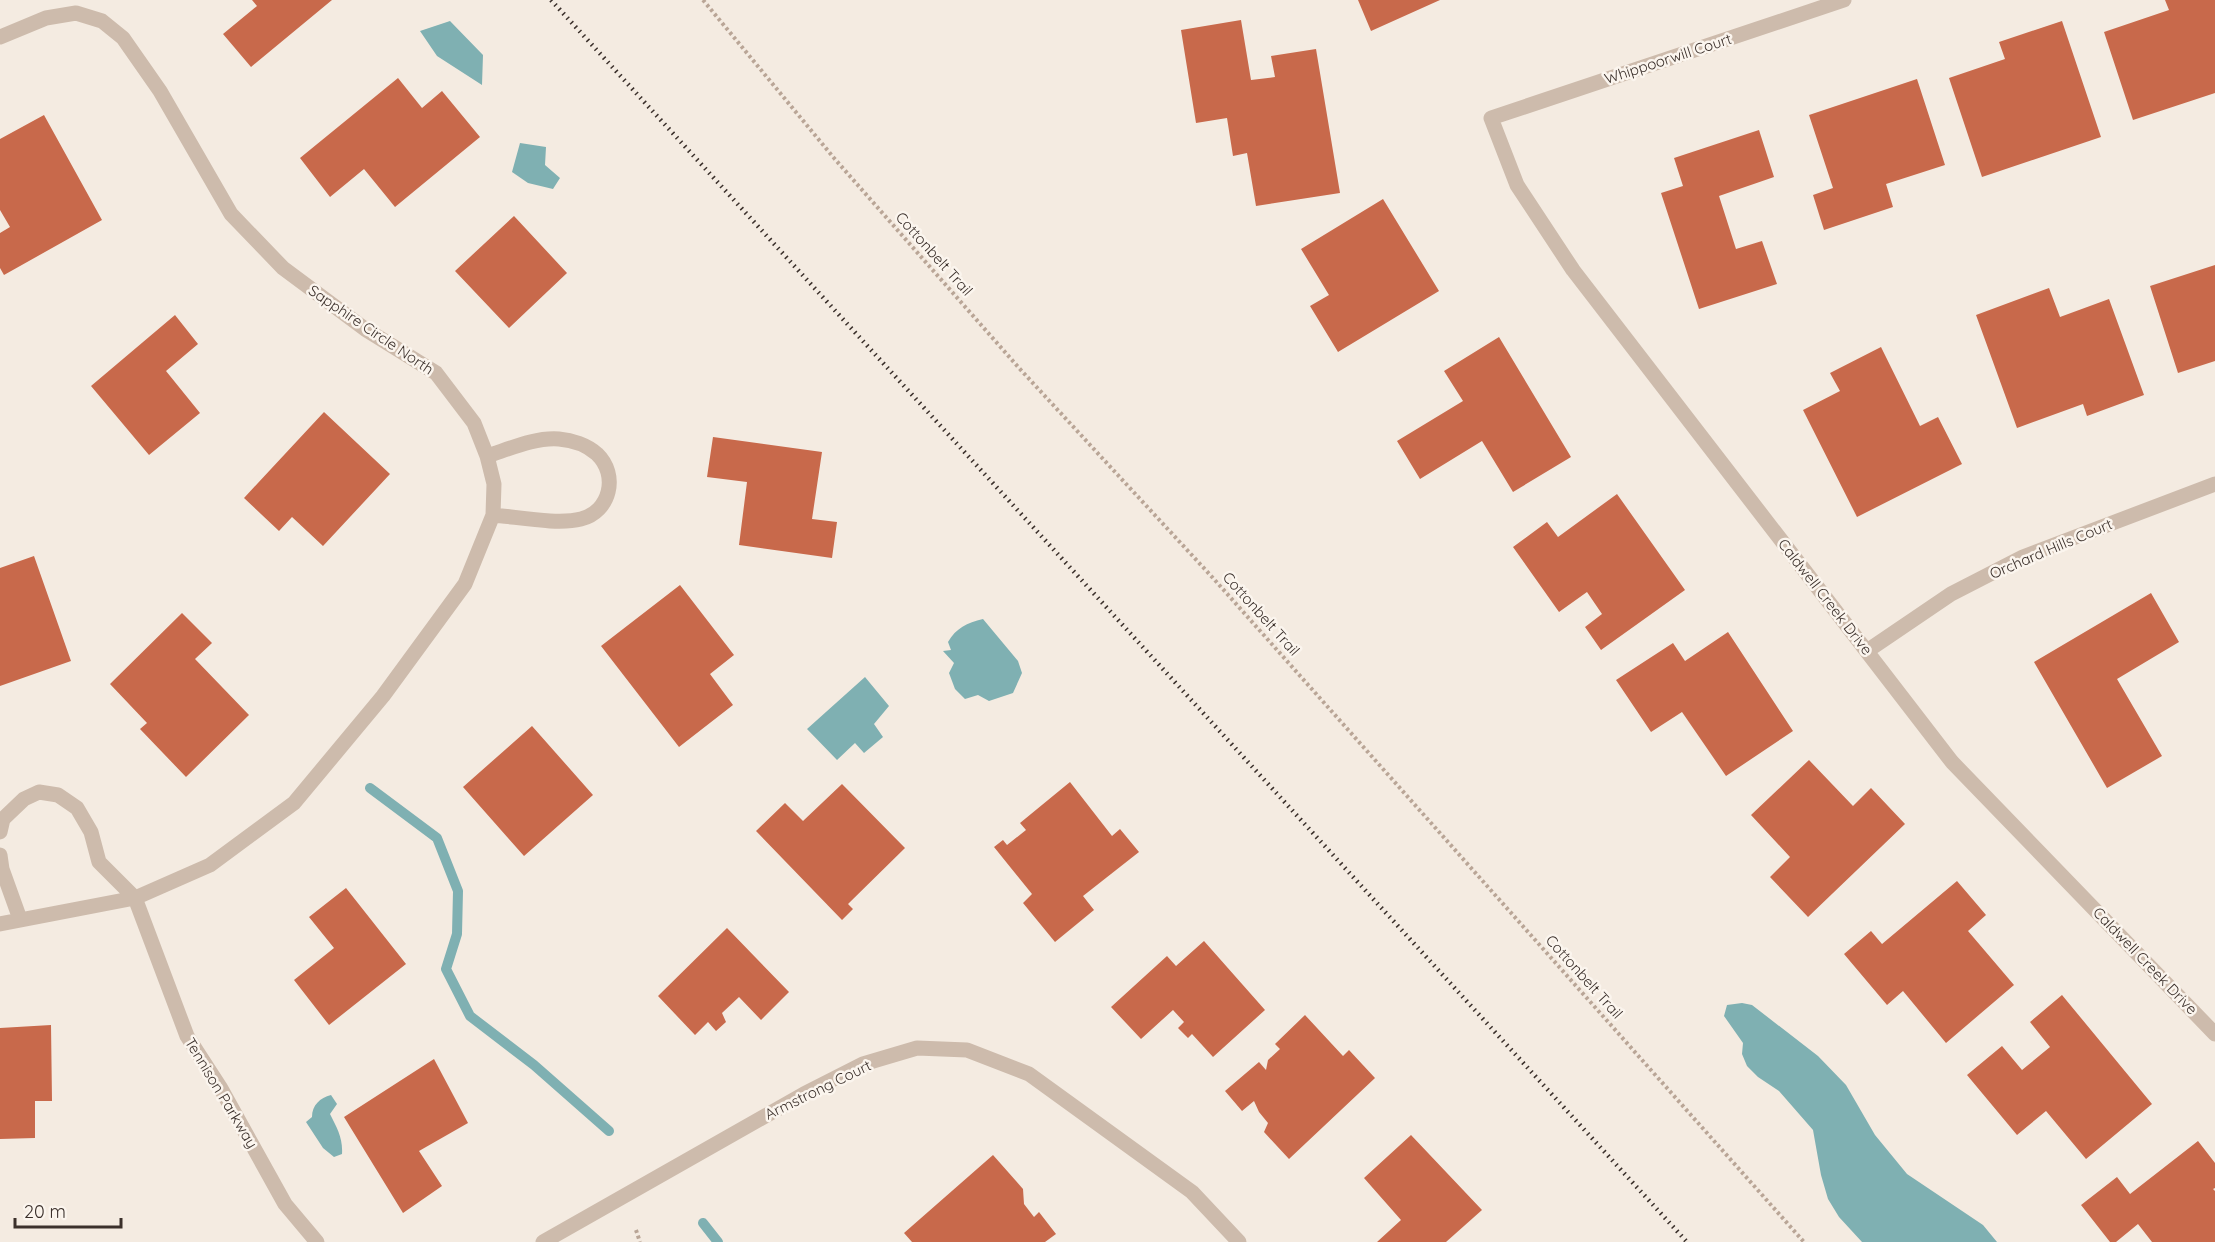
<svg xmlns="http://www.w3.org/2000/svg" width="2215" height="1242" font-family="Quicksand,sans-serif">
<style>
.water{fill:#7fb0b2}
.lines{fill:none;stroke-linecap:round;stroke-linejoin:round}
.stream{stroke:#7fb0b2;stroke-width:10}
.building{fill:#c8694b}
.path{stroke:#b9a596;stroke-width:4;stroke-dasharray:3 3;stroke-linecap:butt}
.minor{stroke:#cdbbac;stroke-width:15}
.rail{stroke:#3b302b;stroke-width:4.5;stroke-dasharray:1.5 4.5;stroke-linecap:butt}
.labels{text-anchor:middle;stroke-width:5;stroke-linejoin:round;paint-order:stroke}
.street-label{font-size:15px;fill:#3b302b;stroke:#fbf5ee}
</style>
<rect width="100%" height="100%" fill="#f4ebe1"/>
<path class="water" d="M450,21l33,34 -1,30 -45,-29 -17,-25z
M520,143l26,4 -1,18 15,13 -7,11 -25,-6 -16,-11z
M983,619l35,42 4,12 -9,20 -24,8 -11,-6 -13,4 -10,-10 -6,-16 5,-10 -11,-12 8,-1 -3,-8c8,-14 19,-19 35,-23z
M865,677l24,29 -15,18 9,13 -19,16 -9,-10 -18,17 -30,-31z
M1742,1003l10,2 66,51 28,29 29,50 32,39 76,51 14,17h-135l-23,-25 -11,-18 -7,-24 -8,-45 -34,-39 -21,-14 -11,-11 -5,-12 1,-11 -19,-27 3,-11z
M331,1095l6,9 -7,10c7,14 13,24 12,40l-8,3 -11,-9 -17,-26 6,-5c0,-12 8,-19 19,-22z"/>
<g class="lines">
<path class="stream" d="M370,788l67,50 21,53 -1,43 -11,35 24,47 64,49 75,66
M703,1223l15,19"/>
</g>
<path class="building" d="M252,0h80l-81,67 -28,-33 34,-28z
M1358,0h82l-69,31z
M2165,0h50v93l-82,27 -29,-88 65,-22z
M1241,20l10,60 24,-3 -4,-21 45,-7 24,144 -84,13 -9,-53 -14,3 -6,-38 -31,5 -15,-93z
M2062,21l39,116 -119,40 -33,-99 56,-19 -6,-17z
M398,78l24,30 20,-17 38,46 -85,70 -31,-38 -34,28 -30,-39z
M1917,79l28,86 -59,19 7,23 -69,23 -11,-35 20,-7 -24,-73z
M44,115l58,105 -98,55 -4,-7v-35l10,-6 -10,-17v-71z
M1759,130l15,47 -55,19 17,53 26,-8 15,43 -78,25 -38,-116 22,-7 -9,-28z
M1383,199l56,92 -101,61 -28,-46 19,-11 -28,-46z
M514,216l53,57 -58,55 -54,-57z
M2215,265v96l-37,12 -28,-87z
M2049,288l11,29 49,-18 35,96 -57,21 -4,-12 -66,24 -41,-113z
M175,315l23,29 -32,27 34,42 -51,42 -58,-69z
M1499,337l72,120 -58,35 -31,-51 -62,38 -23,-38 66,-40 -19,-30z
M1881,347l39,79 18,-9 24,47 -105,53 -54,-107 37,-19 -10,-18z
M324,412l66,62 -67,72 -31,-29 -13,14 -35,-33z
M713,437l109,15 -10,67 25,3 -5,36 -93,-13 8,-63 -40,-5z
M1617,494l68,96 -84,60 -16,-23 17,-13 -15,-22 -28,20 -46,-65 34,-25 11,15z
M34,556l37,105 -71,25v-118z
M680,585l54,70 -24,19 23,31 -54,42 -78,-101z
M2151,593l28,49 -62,37 45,77 -55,32 -73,-126z
M182,613l30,30 -17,16 54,56 -63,62 -46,-48 7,-6 -37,-39z
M1728,632l65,99 -67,45 -44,-64 -31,20 -35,-52 57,-37 12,18z
M532,726l61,69 -69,61 -61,-69z
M1809,760l44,46 18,-18 34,36 -97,93 -38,-40 20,-20 -39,-42z
M1070,782l42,54 8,-7 19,23 -56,44 11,14 -39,32 -32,-39 9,-9 -38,-47 9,-7 4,5 19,-15 -6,-7z
M842,784l63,64 -57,56 5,5 -11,11 -86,-89 29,-28 18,18z
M1957,881l29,34 -18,16 46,54 -68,58 -43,-52 -16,14 -43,-51 27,-23 11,13z
M346,888l60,76 -77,61 -35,-45 40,-32 -25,-31z
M727,928l62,64 -28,28 -22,-23 -17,16 4,9 -10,9 -8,-9 -13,13 -37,-39z
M1204,941l61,69 -52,47 -21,-23 -4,4 -10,-10 6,-6 -11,-12 -32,29 -30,-32 56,-51 9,10z
M2062,995l90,109 -66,55 -40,-48 -29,24 -50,-60 35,-29 20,24 28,-23 -20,-25z
M1305,1015l38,41 6,-6 26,28 -86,81 -25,-27 4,-9 -9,-11 -5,-11 -12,10 -17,-20 34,-29 7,8 2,-10 12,-11 -5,-5z
M51,1025l1,76h-17v37l-35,1v-111z
M434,1059l34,64 -49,28 23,35 -39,27 -59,-96z
M1411,1135l71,75 -36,32h-69l24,-22 -37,-42z
M2198,1141l17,22v25l-2,1 2,2v51h-63l-14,-18 -22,18h-6l-29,-37 36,-28 13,17z
M993,1155l30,34 1,15 10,13 5,-5 17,22 -11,8h-133l-8,-9z"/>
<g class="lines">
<path class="path" d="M703,0l131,158 185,210 194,210 591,664
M636,1230l4,12"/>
<path class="minor" d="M1844,0l-353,118 26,67 56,85 379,492 263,272
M0,37l46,-19 30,-5 26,8 21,17 37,53 71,123 52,54 82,61 71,44 38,50 13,33 7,28 -1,31 -28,69 -82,112 -89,107 -84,62 -75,33 -135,26
M487,456c22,-7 49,-19 72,-17 13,1 28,6 38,15 22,21 13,58 -16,65 -23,6 -63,-2 -88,-4
M1867,651l84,-57 72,-37 192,-73
M0,832l3,-13 21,-20 15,-7 19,3 19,13 14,24 8,30 36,36 52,138 33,51 65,117 32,38
M0,855l2,14 18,50
M543,1242l261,-148 59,-30 54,-16 50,2 62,24 163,118 47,50"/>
<path class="rail" d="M551,0l1136,1242"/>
</g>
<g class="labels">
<g class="street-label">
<text transform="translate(1668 59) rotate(-18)" y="5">Whippoorwill Court</text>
<text transform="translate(934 254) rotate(48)" y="5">Cottonbelt Trail</text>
<text transform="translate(371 330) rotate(34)" y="5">Sapphire Circle North</text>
<text transform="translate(2051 549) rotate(-23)" y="5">Orchard Hills Court</text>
<text transform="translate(1825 597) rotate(52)" y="5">Caldwell Creek Drive</text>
<text transform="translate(1261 614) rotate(48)" y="5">Cottonbelt Trail</text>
<text transform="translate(2145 961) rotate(46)" y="5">Caldwell Creek Drive</text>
<text transform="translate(1584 977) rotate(48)" y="5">Cottonbelt Trail</text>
<text transform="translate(818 1090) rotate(-26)" y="5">Armstrong Court</text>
<text transform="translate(221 1093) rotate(59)" y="5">Tennison Parkway</text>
</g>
</g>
<path d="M15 1218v9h106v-9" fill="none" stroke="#3b302b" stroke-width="3"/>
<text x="24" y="1218" font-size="18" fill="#3b302b" stroke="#fbf5ee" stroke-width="4.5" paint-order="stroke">20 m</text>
</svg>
